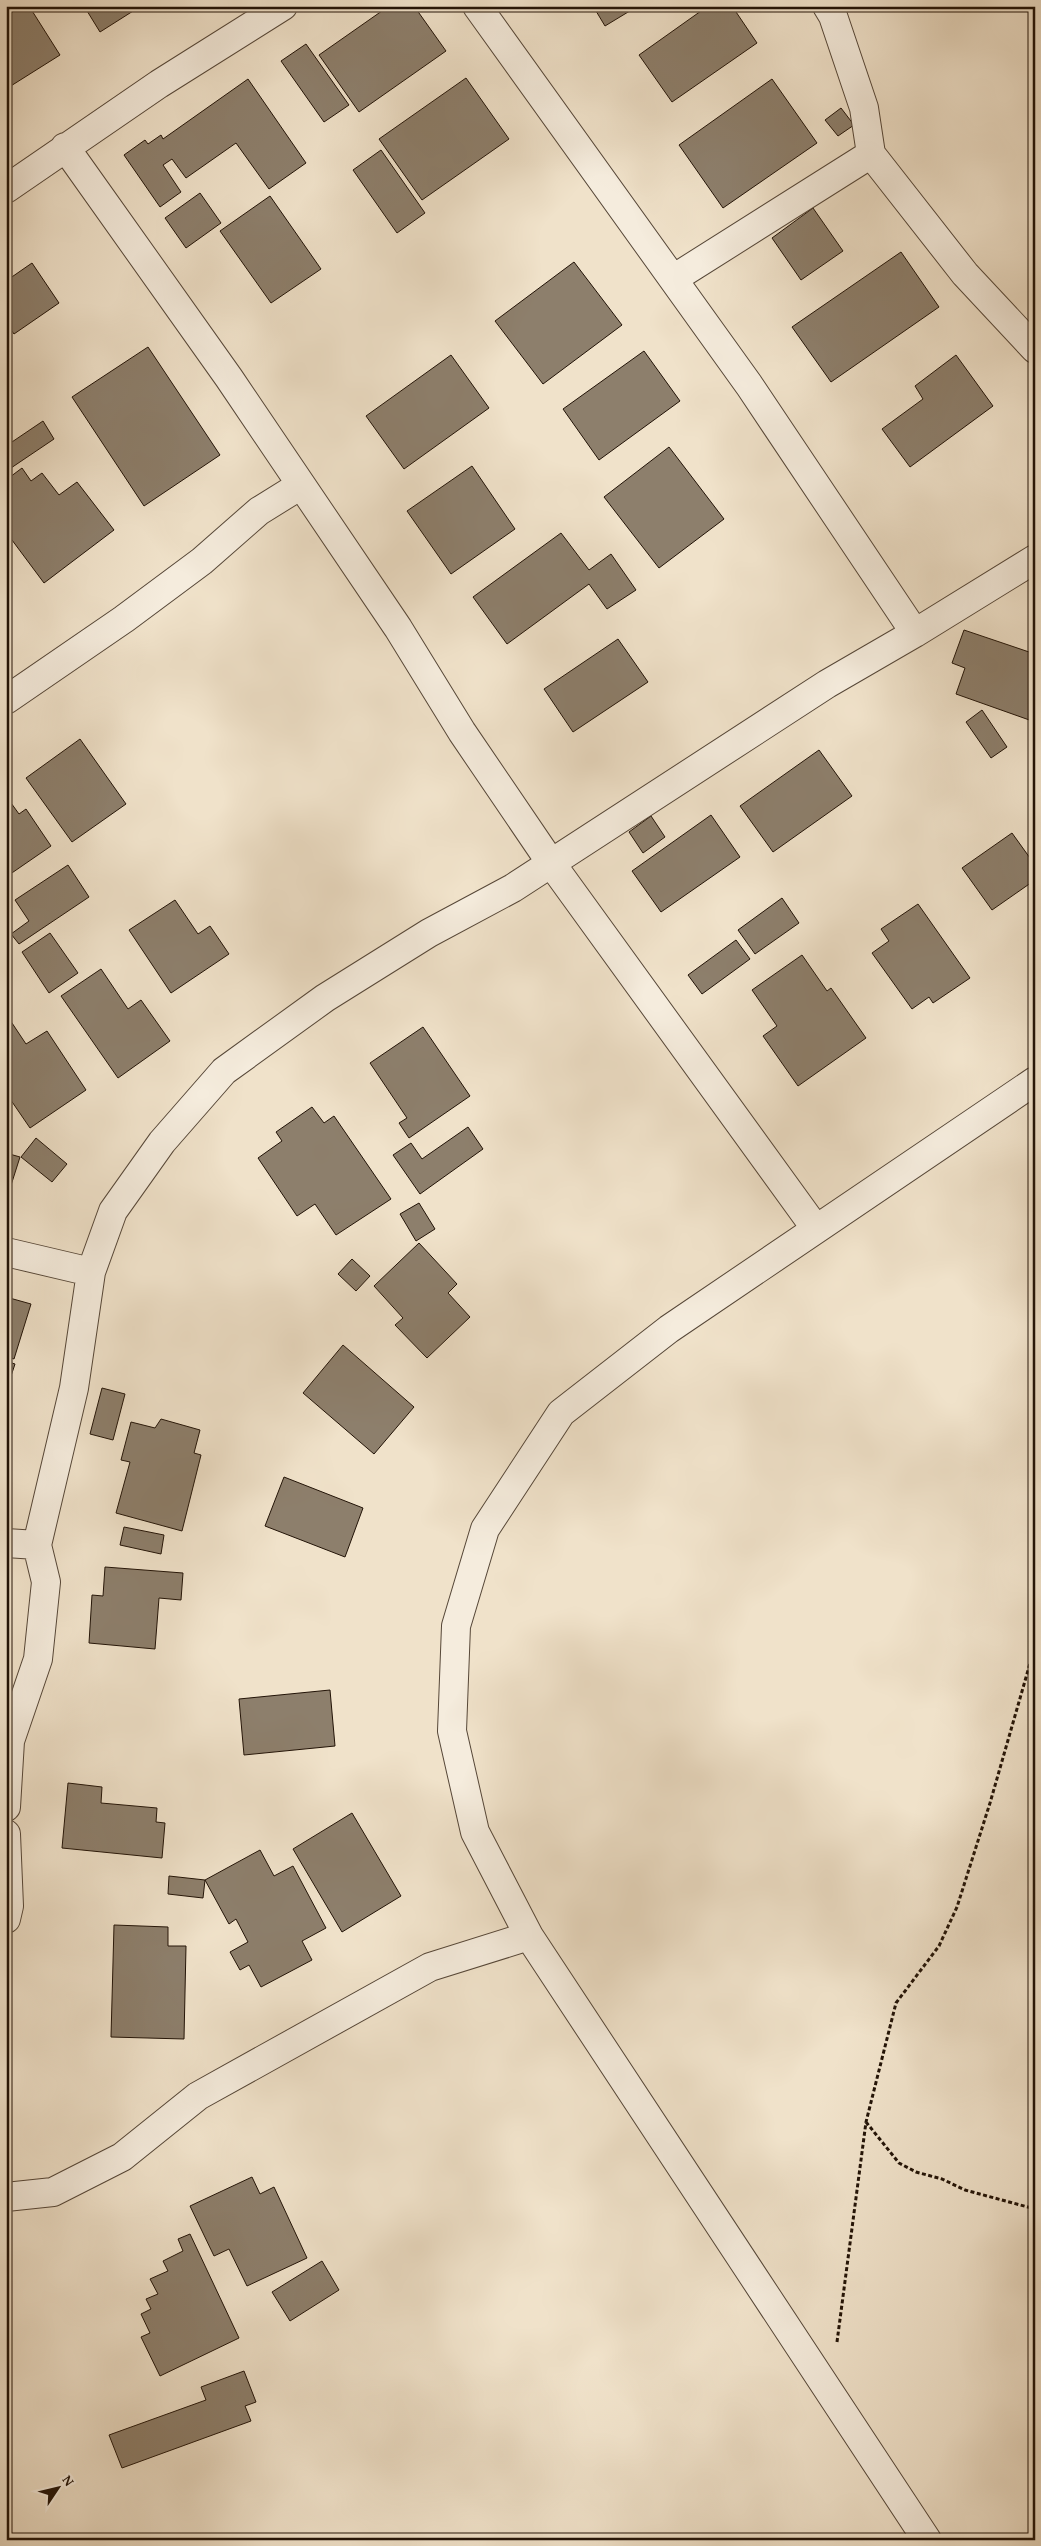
<svg xmlns="http://www.w3.org/2000/svg" width="1041" height="2546" font-family="'Gentium Book Plus',serif">
<style>
.building{fill:#8d7f6c;stroke:#221307}
.lines{fill:none;stroke-linecap:round;stroke-linejoin:round}
.minor-casing{stroke:#564738;stroke-width:30}
.path{stroke:#221307;stroke-width:3;stroke-dasharray:4 2.5;stroke-linecap:butt}
.minor{stroke:#f5ecdd;stroke-width:28}
</style>
<rect width="100%" height="100%" fill="#f0e2ca"/>
<filter id="stains"><feTurbulence type="fractalNoise" baseFrequency=".004" numOctaves="4"/><feColorMatrix values="0 0 0 0 .2 0 0 0 0 .09 0 0 0 0 .02 0 0 0 .5 -.17"/></filter>
<radialGradient id="worn" r=".72"><stop offset=".6" stop-color="#630" stop-opacity="0"/><stop offset="1" stop-color="#630" stop-opacity=".3"/></radialGradient>
<path class="building" d="M6,6h23l31,49 -54,34z
M84,6h57l-41,26z
M389,6h25l32,45 -87,61 -40,-57z
M593,6h45l-33,20z
M708,6h24l25,37 -85,59 -33,-47z
M306,44l43,61 -25,17 -43,-61z
M466,78l43,61 -87,61 -43,-61z
M248,79l58,84 -37,26 -33,-46 -50,35 -14,-19 -9,6 18,27 -21,15 -36,-52 21,-15 3,4 13,-9 2,4z
M772,79l45,64 -94,65 -44,-63z
M841,108l13,17 -16,11 -13,-16z
M381,150l44,63 -28,20 -44,-63z
M200,193l21,30 -35,25 -21,-30z
M270,196l51,73 -50,34 -51,-72z
M813,208l30,43 -42,29 -29,-42z
M901,252l38,55 -108,75 -39,-55z
M574,262l48,63 -79,59 -48,-63z
M32,263l27,40 -45,31 -8,-11v-42z
M148,347l72,108 -76,51 -72,-109z
M644,351l36,50 -81,59 -36,-51z
M451,355l38,53 -85,61 -38,-53z
M956,355l37,51 -83,61 -28,-38 41,-30 -8,-13z
M43,421l11,18 -43,29 -5,-6v-16z
M669,447l55,72 -65,49 -55,-71z
M472,466l43,63 -64,45 -44,-63z
M22,468l9,13 11,-8 17,22 18,-13 37,48 -70,53 -38,-51v-52z
M561,533l28,37 22,-16 25,36 -29,19 -18,-25 -82,60 -34,-47z
M964,630l71,24v68l-79,-28 9,-26 -13,-5z
M618,639l30,43 -75,50 -29,-43z
M982,710l25,37 -16,11 -25,-36z
M80,739l46,65 -54,38 -46,-64z
M819,750l33,46 -79,56 -33,-46z
M6,796l13,18 7,-5 25,37 -45,31z
M711,815l29,42 -79,55 -29,-41z
M651,816l14,21 -22,16 -14,-21z
M1012,833l23,32v15l-43,30 -30,-42z
M68,865l21,32 -70,47 -8,-10 18,-13 -14,-21z
M782,898l17,25 -44,31 -17,-24z
M175,900l23,34 12,-8 19,28 -58,39 -42,-63z
M918,904l52,74 -37,25 -4,-6 -17,12 -40,-56 17,-12 -8,-12z
M50,933l28,40 -29,20 -27,-41z
M736,940l14,19 -48,35 -14,-19z
M802,955l25,36 4,-3 35,50 -68,48 -35,-50 14,-10 -25,-36z
M101,969l27,40 13,-9 29,41 -52,37 -57,-82z
M8,1017l18,27 21,-13 39,59 -56,38 -24,-35v-74z
M423,1027l47,69 -61,42 -10,-15 8,-5 -37,-55z
M312,1107l12,16 10,-7 57,83 -55,36 -21,-31 -18,12 -39,-58 24,-17 -6,-9z
M468,1127l15,22 -63,45 -27,-39 18,-12 11,16z
M36,1138l31,26 -15,18 -31,-25z
M6,1153l14,4 -14,44z
M419,1203l16,26 -19,12 -16,-27z
M419,1243l38,41 -9,9 22,24 -43,41 -32,-33 8,-7 -29,-32z
M352,1259l18,17 -14,15 -18,-17z
M6,1297l25,7 -17,55 -8,-3z
M343,1345l71,62 -40,47 -71,-61z
M6,1361l9,3 -9,27z
M102,1388l23,6 -12,46 -23,-6z
M161,1419l39,11 -6,23 7,2 -19,76 -66,-18 14,-51 -9,-2 10,-38 24,6z
M284,1477l79,31 -18,49 -80,-31z
M124,1527l40,8 -3,19 -41,-9z
M105,1567l78,6 -2,27 -22,-2 -4,51 -66,-6 3,-48 11,1z
M330,1690l5,56 -91,9 -5,-56z
M68,1783l34,4 -1,16 56,5 -1,14 9,1 -3,35 -100,-10z
M352,1813l49,83 -59,36 -49,-83z
M260,1850l14,26 19,-10 33,62 -24,13 10,19 -51,27 -12,-22 -9,5 -10,-18 18,-10 -12,-23 -7,5 -24,-44z
M169,1876l36,4 -2,18 -35,-4z
M114,1925l54,2v19h18l-2,93 -73,-2z
M252,2177l8,17 14,-7 33,71 -60,28 -18,-37 -15,7 -24,-50z
M190,2234l49,104 -79,38 -19,-39 9,-4 -9,-19 10,-5 -5,-10 12,-5 -8,-15 18,-8 -5,-10 20,-10 -5,-12z
M322,2261l17,29 -49,31 -18,-29z
M244,2371l12,31 -11,4 6,15 -129,47 -13,-33 97,-35 -5,-13z"/>
<g class="lines">
<defs>
<path id="minor" d="M477,6l272,379 166,248 120,-74
M827,6l6,10 31,92 7,46 94,120 70,75
M65,147l164,231 169,250 64,104 89,131 265,366
M6,189l153,-105 124,-78
M673,279l198,-125
M6,700l118,-81 78,-58 57,-50 42,-26
M6,1252l85,20
M6,1543l31,2
M6,1807l4,-66 28,-82 8,-77 -9,-37 37,-157 17,-116 22,-61 49,-69 62,-71 101,-73 104,-65 84,-45 314,-204 88,-51
M6,1834l3,72 -3,13
M6,2197l47,-5 69,-35 76,-61 232,-129 99,-31
M927,2540l-398,-604 -54,-104 -23,-101 4,-105 29,-97 76,-116 108,-84 366,-248"/>
</defs>
<use href="#minor" class="minor-casing"/>
<path class="path" d="M1006,6l29,5
M866,2122l33,41 17,9 26,7 23,11 70,19
M837,2342l29,-220 30,-119 43,-57 18,-39 33,-104 45,-157"/>
<use href="#minor" class="minor"/>
</g>
<rect width="1041" height="2546" fill="none" stroke="#f0e2ca" stroke-width="25"/>
<rect x="8" y="8" width="1026" height="2531" fill="none" stroke="#221307" stroke-width="2.5"/>
<rect x="12" y="12" width="1016" height="2521" fill="none" stroke="#221307"/>
<g transform="translate(58 2488) rotate(55)" stroke="#f5ecdd" stroke-width="4" paint-order="stroke">
<path d="M0-4L9 19L0 12L-9 19Z" fill="#221307"/>
<text y="-8" font-size="14" font-weight="bold" text-anchor="middle" fill="#221307">N</text>
</g>
<rect width="100%" height="100%" filter="url(#stains)"/>
<rect width="100%" height="100%" fill="url(#worn)"/>
</svg>
